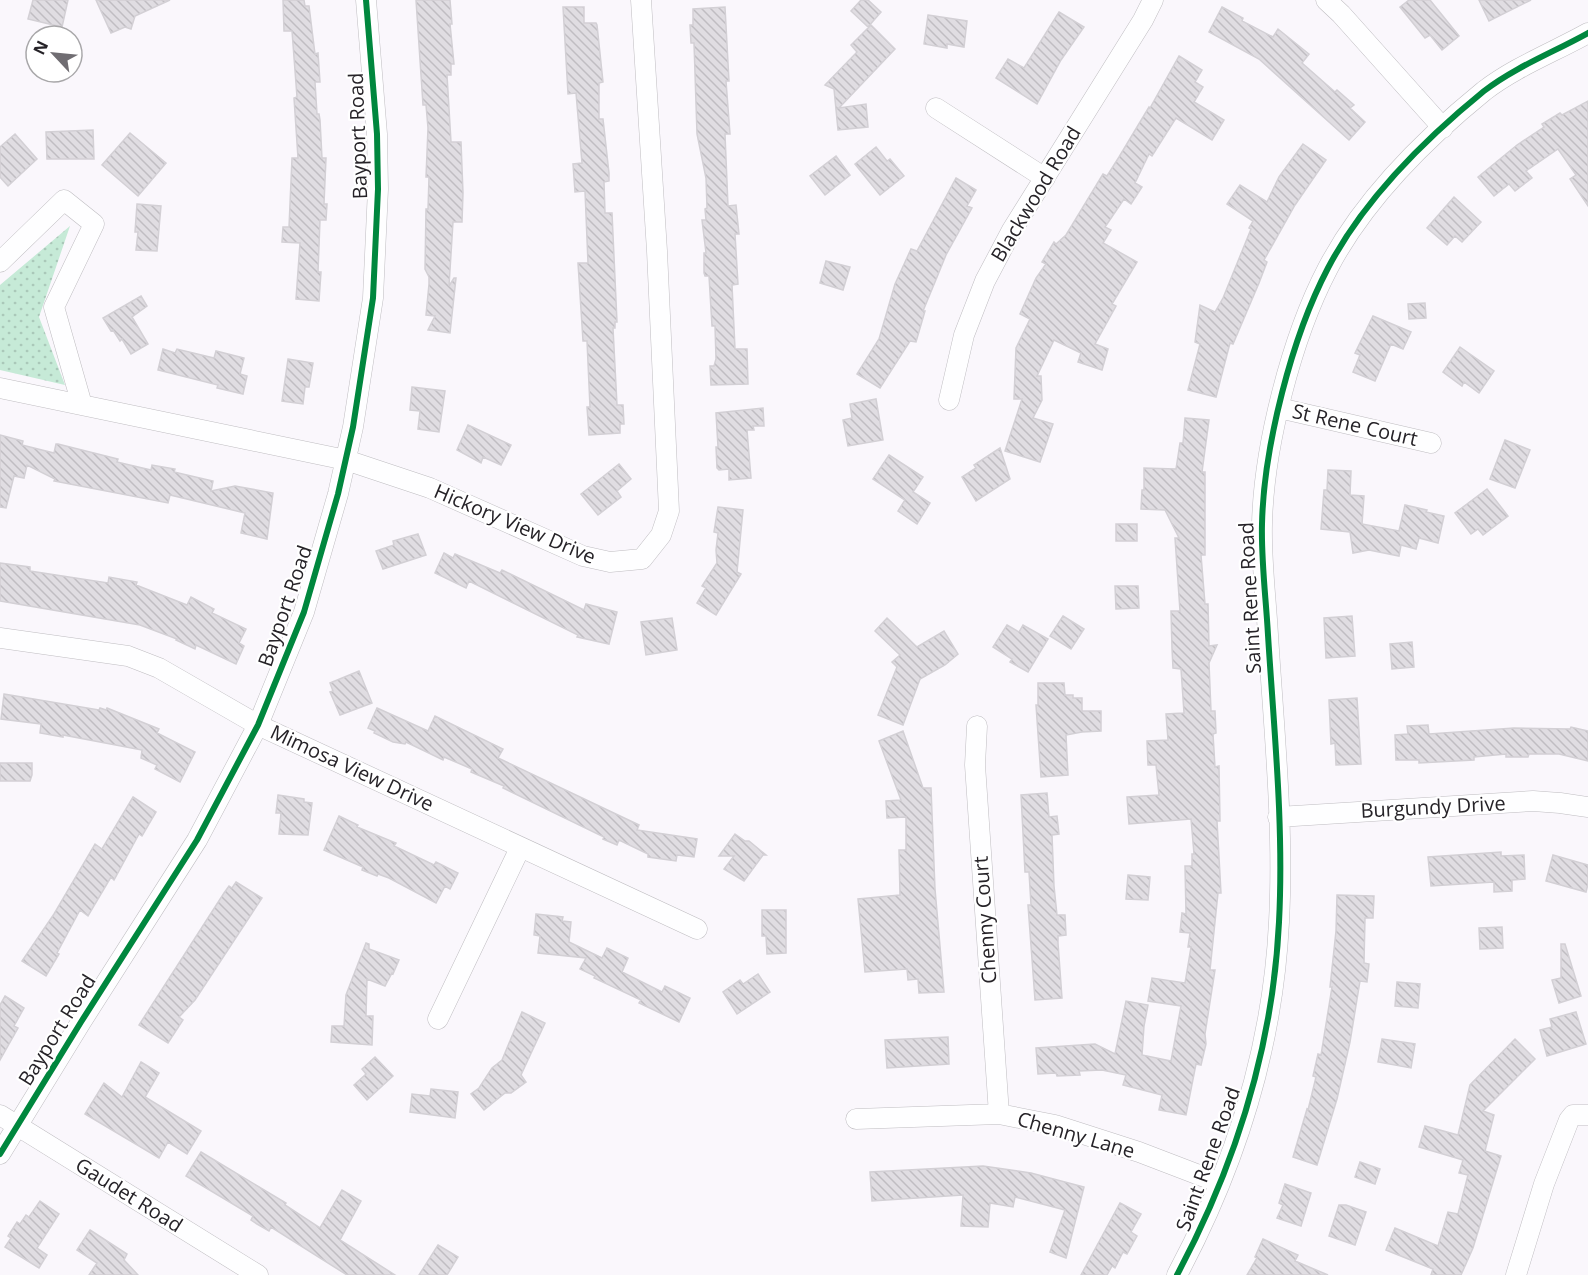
<svg xmlns="http://www.w3.org/2000/svg" width="1588" height="1275" font-family="'Open Sans',sans-serif">
<style>
.grass{fill:url(#grass-dots)}
.building{fill:url(#building-back-hatch);stroke:#d3d0d5;stroke-width:1.5}
.lines{fill:none;stroke-linecap:round;stroke-linejoin:round}
.street-casing{stroke:#bfbdc1;stroke-width:21}
.street{stroke:#fefeff;stroke-width:20}
.cycleway-casing{stroke:#fff;stroke-width:10}
.cycleway{stroke:#00873e;stroke-width:6}
.labels{text-anchor:middle;stroke-width:4.5;stroke-linejoin:round;paint-order:stroke}
.street-label{font-size:20px;fill:#262328;stroke:#fff}
</style>
<defs>
<pattern id="grass-dots" width="8" height="8" patternUnits="userSpaceOnUse" patternTransform="scale(1.5)"><rect width="8" height="8" fill="#c6ead7"/><path d="M2 2h.1M6 6h.1" fill="none" stroke="#aac8b9" stroke-width="1.8" stroke-linecap="round"/></pattern>
<pattern id="building-back-hatch" width="6" height="6" patternUnits="userSpaceOnUse" patternTransform="scale(1.5)"><rect width="6" height="6" fill="#e0dde2"/><path d="M-1 5l2 2M0 0l6 6M5-1l2 2" fill="none" stroke="#c0bdc2"/></pattern>
</defs>
<rect width="100%" height="100%" fill="#faf7fc"/>
<path class="grass" d="M70,226l-31,91 26,68 -65,-15v-85z"/>
<path class="building" d="M33,0h35l-6,27 -34,-8z
M96,0h74l-35,16 -4,13 -6,-2 -14,6z
M283,0h21l1,6h4l6,48 3,-1 2,29h-5l2,32h2l1,6 2,38h4l-2,46h3l-1,16h-6l-2,52h3l-2,29 -23,-2 4,-56 -18,-1 1,-15h6l3,-69h6l-4,-60 3,-1 -5,-66h-8z
M416,0h34l2,24h-2l4,40h-3v11h-4l4,67h10l2,51 -1,29h-9l-4,64 5,-8h2l-6,55 -22,-3 7,-14 -9,-1 3,-31v-7l-4,-8 1,-60h2l1,-32h-3l2,-49 -2,-23h-3z
M861,0h7l13,12 -13,15 -17,-16z
M1409,0h21l29,36 -17,14 -12,-15 -5,3 -25,-31z
M1479,0h52l-42,21z
M563,7h21v16h12l1,2 6,57 -4,1v36h4l6,54v8l-5,1 1,31h7l5,109h-2v6h-2l4,77h6l1,19h-4v9l-31,2 -2,-28h3l-3,-66h-4l-5,-78h10l-3,-72 -10,1 -2,-28 9,-1 -6,-70 -8,1z
M725,7l4,74h-3l4,53h-5l3,72 8,-1 3,29h-4l3,50 -6,1 3,64h12l1,35 -37,1 -1,-19h4l2,-7 -1,-33h-3l-3,-50h-4l-1,-3v-20h2l-4,-33h4l-1,-11 2,-1 -1,-30 -9,-44 -3,-91h-3l-1,-18h3v-16z
M1222,7l21,11 -1,3 31,16 5,-8 31,25 -7,9 33,29 2,-2 17,15 -4,3 15,14 -16,18 -90,-81 -50,-27z
M1059,12l25,15 -23,33 -24,44 -41,-26 12,-19 16,9z
M928,15l39,6 -3,26 -17,-3v4l-23,-4z
M871,25l24,24 -56,59 27,-4 2,23 -30,3 -4,-41 -9,-4 32,-33 -6,-7z
M1179,56l23,14 -7,12 8,5 -9,15 30,18 -12,20 -36,-22 -24,38 -3,-2 -14,29 7,4 -11,17 -7,-5 -19,28 6,3 -8,13 34,19 -25,42 4,2 -21,38 13,5 -6,21 -24,-8 3,-9 -27,-13 -17,36h4l1,24 -9,18 20,6 -13,38 -35,-11 17,-52h-8l2,-51 14,-29 -10,-5 16,-36 10,-14 -4,-2 12,-20 2,2 10,-9 37,-61 4,2 12,-19 30,-50 1,1z
M1588,101v105l-18,-27 6,-4 -18,-26 -32,22 6,7 -17,13 -6,-7 -15,12 -16,-19 39,-32 27,-18 -2,-3 18,-11 2,2z
M93,130l1,29h-47l-1,-27z
M130,133l36,30 -28,33 -36,-31z
M15,134l22,25 -29,27 -8,-9v-30z
M1303,144l23,16 -31,45 -31,55 3,2 -8,21 -26,61 -3,-1 -14,54 -28,-7 12,-46 -5,-2 5,-37 15,7 8,-14 28,-69 -2,-1 4,-7 -26,-17 13,-19 27,17 12,-25z
M876,147l11,14 3,-2 14,17 -24,19 -25,-31z
M836,156l14,19 -25,20 -15,-19z
M956,178l20,12 -9,16 5,2 -26,47 -11,27 -12,29h2l-9,31 -6,-1 -30,47 -23,-14 22,-35 16,-55 16,-35 6,2z
M1454,197l27,25 -19,20 -7,-6 -8,9 -20,-17z
M137,204l24,2 -4,45 -21,-1 2,-18h-3z
M826,261l24,6 -7,23 -23,-7z
M141,296l6,10 -15,11 16,27 -17,10 -9,-15 -2,2 -7,-11 -2,1 -8,-13z
M1425,303l1,15 -17,1 -1,-15z
M1373,316l38,16 -8,17 -12,-5 -16,37 -22,-9 7,-17 -5,-2z
M1460,347l34,24 -15,22 -15,-11 -2,4 -19,-14z
M163,349l12,4 2,-4 37,9 2,-7 28,7 -4,16 7,2 -4,18 -26,-6 1,-3 -60,-15z
M288,359l25,4 -4,24h-4l-2,17 -21,-3z
M412,387l33,4 -6,41 -21,-3 2,-18 -10,-1z
M876,399l7,41 -35,6 -5,-26 9,-2 -2,-14z
M763,408l1,18h-11l1,4h-7l4,48 -22,2v-11l-10,1 -2,-2 -1,-21h2l-2,-34z
M1185,418l24,2 -7,52h3v83h-4l4,49h3l1,42 8,-1 -8,18 2,48h4l1,22 -3,1 2,33 4,-1 1,55h-3l4,72h-3l-8,77h5l-10,64 1,10 -5,21 -5,-1 -10,51 -27,-5 3,-15 -39,-10 3,-10 -24,-5 -23,1 1,4 -23,1 -1,-3 -18,1 -2,-26 59,-4 20,10 11,-53 22,4 -4,21 -2,29 29,6 10,-55 -33,-5 4,-23 33,5 6,-36h-3l2,-14 -10,-1 2,-19 4,1 -1,-48h7v-12h2l-3,-35 -62,5 -2,-27 32,-2 -3,-30h-8l-1,-24 21,-1 -2,-26 18,-1 -3,-44 -8,-1 -1,-19 -1,-38h9l-5,-73h4l-14,-28 -24,-1 1,-19h2v-22l32,1 4,-26h3z
M468,425l43,20 -10,20 -18,-8 -2,6 -24,-13z
M0,435l23,6 -1,4 32,8 2,-9h2l60,15 -1,3 34,8 1,-5 23,4 -1,3 39,9 -2,10 24,-5 38,7 -6,46 -26,-6 4,-20 -75,-18 -2,8 -114,-22 1,-2 -28,-14 -3,13 -10,-2 -8,32 -6,-1z
M1505,440l25,10 -15,38 -25,-9z
M1000,448l10,31 -34,22 -14,-24 14,-9 -2,-3z
M889,455l34,22 -10,15 17,11 -13,21 -19,-13 7,-11 -32,-21z
M619,464l12,15 -14,12 4,6 -23,18 -17,-21z
M1328,470l23,1 -1,24 14,1 -2,28 37,7 6,-26 22,5 -1,2 18,4 -6,27 -19,-5 -3,11 -15,-4 -2,11 -30,-6 -16,3 -3,-21 -29,-3 3,-39h3z
M1487,489l21,27 -25,19 -5,-6 -7,5 -16,-21z
M718,507l25,3 -6,62 4,2 -25,41 -19,-12 9,-15 -4,-2 15,-23 -1,-13 2,-17 -4,-1z
M1116,524h21v17h-21z
M418,534l8,21 -43,14 -7,-18 18,-6 -1,-4z
M444,553l9,5 2,-4 45,19 2,-3 82,40 2,-6 31,8 -8,32 -32,-7 1,-2 -109,-54 -3,7 -31,-15z
M0,563l30,4v4l78,12 1,-6 28,5 -1,3 51,20 4,-8 23,12 -2,4 34,16 -7,14 5,3 -8,18 -40,-19 -1,4 -19,-9 1,-1 -37,-14 -140,-24z
M1115,586h23l1,22 -23,1z
M1063,616l21,13 -13,20 -21,-13z
M1352,616l3,40 -29,2 -2,-40z
M672,618l5,32 -31,5 -5,-33z
M887,618l30,29 27,-16 14,23 -13,11 -25,14 -17,46 -25,-10 19,-48 -5,-5 8,-7 -25,-24z
M1007,625l12,7 4,-7 25,14 -20,33 -18,-10 2,-3 -19,-12z
M1412,642l2,25 -22,2 -2,-25z
M359,671l13,32 -32,12 -10,-23 3,-1 -3,-8z
M1038,683h26l1,12h8v3h9v13h19v20l-19,1 -16,3 2,40 -27,2 -5,-72h2z
M4,694l95,16 1,-2 6,2 1,-2 52,21 -2,4 38,19 -15,30 -25,-13 2,-4 -16,-7 1,-8 -79,-15v2l-23,-4 1,-9 -40,-5z
M1357,698l4,66 -25,1 -1,-22 -4,1 -2,-44z
M377,708l51,23 7,-15 68,33 -5,9 141,67 -2,5 60,9 -3,18 -17,-2 -1,6 -28,-4v-3l-29,-14 -2,5 -14,-6 1,-2 -101,-49 1,-2 -33,-14 1,-3 -28,-12 -1,3 -37,-18 -1,2 -12,-2 -19,-9 1,-2 -7,-3z
M1428,725l1,9 85,-6 56,1 1,-2 17,4v30l-29,-7h-30l-1,3h-22v-3l-32,3v3l-55,3v-3h-23l-1,-25 13,-1 -1,-8z
M903,731l20,57h8l4,101 9,103 -25,1 -1,-14 -10,1 -1,-11 -42,3 -7,-73 42,-4 -1,-45h7v-33l-19,1 -1,-17 15,-1 -22,-59z
M0,763h32v12l-2,6h-30z
M1047,793l2,24 8,-1 2,18 -7,1 2,51 3,29h8l1,20 -8,1v7l4,55 -27,2 -7,-95h3l-2,-33h-4l-4,-77z
M278,795l26,4v3l8,1 -4,32 -29,-1 2,-21h-5z
M133,797l23,15 -14,24 -3,-2 -25,46 -3,-3 -23,39 -8,-6 -23,43 2,1 -13,22 -24,-15 32,-47 41,-70 7,5z
M339,816l19,9 -1,2 39,16 -2,3 40,19 2,-3 22,11 -8,16 -5,-3 -9,17 -47,-25 -11,-4 -1,2 -15,-6 1,-3 -39,-17z
M735,834l10,7h4l17,14h-3l-19,26 -20,-12 10,-13h-15z
M1501,852v4l23,-1 1,24 -13,1v11l-18,1v-10l-63,4 -3,-29z
M1553,855l35,10v19l-2,8 -40,-11z
M1128,875l22,2 -2,23 -22,-1z
M236,882l26,16 -67,102 -16,17 4,3 -15,23 -29,-18 85,-132 5,-7 3,2z
M1337,895l37,1 -1,22h-8l-1,45 5,1 -2,18 -7,-1 -10,61 -13,57 -20,66 -24,-8 14,-48 1,1 8,-33 -3,-1 5,-22 3,1 11,-68h-2l6,-56z
M762,910h24v43l-19,1 -1,-18h-4z
M536,914l27,3 -1,4 9,1 -2,20 33,16 5,-10 21,10 -6,14 40,20 3,-6 25,12 -11,24 -40,-19 2,-3 -47,-22 1,-2 -15,-7 6,-11 -48,-5 2,-17 -6,-1z
M1502,927l1,21 -23,1 -1,-21z
M366,943l3,1v5l30,11 -6,14 -1,-1 -7,13 -18,-7 -1,37h7l-1,29 -41,-3 1,-16h12l2,-31z
M1561,944h4l16,52 -22,7 -7,-23 9,-2z
M758,974l12,18 -33,22 -14,-22 17,-12 3,4z
M1397,982l23,2 -2,24 -23,-2z
M5,996l19,12 -10,18 4,2 -18,32v-55z
M522,1012l23,11 -24,52 5,7 -15,11h-6l-21,17 -13,-16 8,-6 13,-20 10,-8z
M1576,1012l10,32 -39,12 -7,-26 12,-3 -2,-8z
M948,1037l1,27 -62,4 -2,-28z
M1382,1039l33,5 -4,24 -33,-6z
M1515,1039l20,20 -52,52 11,4 -9,36 16,5 -28,92 -12,27h-30l2,-6 -47,-19 9,-22 43,18 10,-34 10,2 10,-39 -9,-2 4,-13 -44,-13 6,-21 33,9 12,-50z
M375,1057l18,19 -26,24 -13,-15 12,-11 -4,-5z
M141,1062l18,11 -14,24 56,34 -14,23 -19,-12 -9,16 -74,-44 19,-31 18,14z
M431,1089l27,3 -3,26 -45,-6 2,-18 18,2z
M201,1152l85,51 -1,2 35,23 22,-38 19,11 -21,39 55,35h-48l-76,-48 -2,4 -12,-7 -6,-4 2,-4 -67,-40z
M1360,1162l20,7 -5,15 -20,-7z
M983,1166l48,7 53,14 -18,71 -16,-6 15,-42 -50,-13 -2,10 -23,-4 -2,24 -27,-1 2,-31 -91,6 -2,-29z
M1285,1184l26,9 -10,33 -24,-8 6,-13 -4,-2z
M40,1201l19,13 -22,34 10,7 -8,13 -34,-21 6,-9 -3,-2 9,-14 3,2 6,-9 3,2z
M1120,1203l21,11 -10,18 6,4 -10,18 -4,-2 -8,16 -3,-2 -5,9h-26z
M1339,1205h7l20,7 -11,33 -26,-9z
M90,1230l37,24 -3,6 14,15h-49l8,-12 -20,-13z
M1263,1239l35,16 -3,6 33,14h-81l10,-17 -2,-1z
M438,1245l20,12 -11,18h-28z"/>
<g class="lines">
<defs>
<path id="street" d="M1326,0l15,14 102,114
M936,108l109,70
M0,262l64,-62 30,24 -40,83 28,98
M0,388l346,72 84,28 153,68 27,6 32,-3 19,-24 8,-24 -12,-260 -16,-251
M949,400l15,-65 21,-54 27,-51 131,-210 10,-20
M1279,408l152,35
M0,638l128,18 31,12 99,57 439,204
M977,726l-2,39 24,349
M1278,817l255,-16 27,2 28,4
M438,1019l82,-171
M0,1115l258,160
M856,1119l143,-5 56,11 84,27 81,31
M0,1154l81,-132 116,-182 61,-115 46,-113 34,-118 15,-67 20,-129 5,-109 -1,-55 -11,-134
M1177,1275c58,-109 96,-229 102,-353 5,-95 -5,-192 -11,-287 -2,-37 -7,-74 -6,-111 1,-45 9,-88 20,-131 11,-43 25,-85 46,-125 35,-67 97,-129 156,-177 31,-24 70,-39 104,-58
M1516,1275l28,-91 25,-64 4,-5h15"/>
</defs>
<use href="#street" class="street-casing"/>
<use href="#street" class="street"/>
<defs>
<path id="cycleway" d="M0,1154l81,-132 116,-182 61,-115 46,-113 34,-118 15,-67 20,-129 5,-109 -1,-55 -11,-134
M1177,1275c58,-109 96,-229 102,-353 5,-95 -5,-192 -11,-287 -2,-37 -7,-74 -6,-111 1,-45 9,-88 20,-131 11,-43 25,-85 46,-125 35,-67 97,-129 156,-177 31,-24 70,-39 104,-58"/>
</defs>
<use href="#cycleway" class="cycleway-casing"/>
<use href="#cycleway" class="cycleway"/>
</g>
<g class="labels">
<g class="street-label">
<text transform="translate(358 136) rotate(-92)" y="7">Bayport Road</text>
<text transform="translate(1036 194) rotate(-59)" y="7">Blackwood Road</text>
<text transform="translate(1355 425) rotate(13)" y="7">St Rene Court</text>
<text transform="translate(515 524) rotate(23)" y="7">Hickory View Drive</text>
<text transform="translate(1250 598) rotate(-93)" y="7">Saint Rene Road</text>
<text transform="translate(285 606) rotate(-71)" y="7">Bayport Road</text>
<text transform="translate(352 768) rotate(25)" y="7">Mimosa View Drive</text>
<text transform="translate(1433 807) rotate(-3)" y="7">Burgundy Drive</text>
<text transform="translate(985 920) rotate(-94)" y="7">Chenny Court</text>
<text transform="translate(57 1030) rotate(-58)" y="7">Bayport Road</text>
<text transform="translate(1076 1135) rotate(16)" y="7">Chenny Lane</text>
<text transform="translate(1208 1159) rotate(-70)" y="7">Saint Rene Road</text>
<text transform="translate(129 1195) rotate(32)" y="7">Gaudet Road</text>
</g>
</g>
<g transform="translate(54 54) rotate(296)"><circle r="28" fill="#ffffff" stroke="#a8a7a9" stroke-width="1.5"/>
<path d="M0-4.5L10 22L0 15L-10 22Z" fill="#706d72"/>
<text y="-9" font-size="16" font-weight="bold" text-anchor="middle" fill="#262328">N</text>
</g>
</svg>
